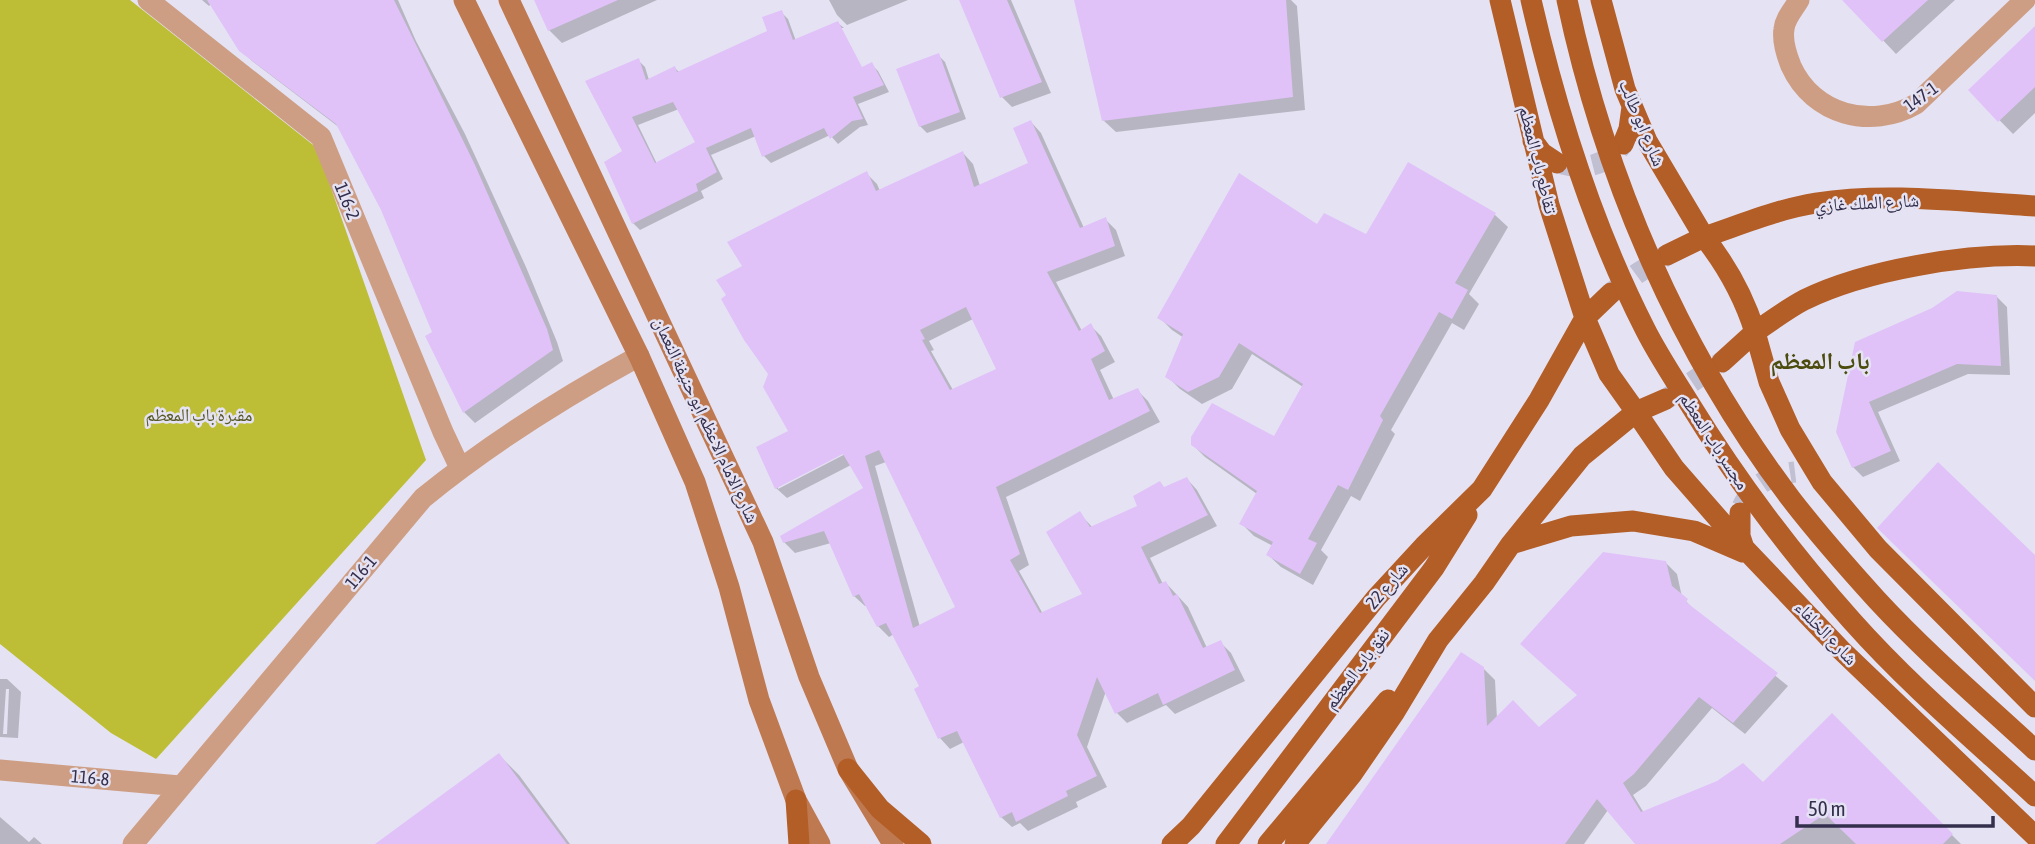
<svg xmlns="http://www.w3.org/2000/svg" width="2035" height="844" font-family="'Asap Condensed','Noto Naskh Arabic',sans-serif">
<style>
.green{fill:#bdbe36}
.shadow{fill:#0003;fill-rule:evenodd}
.building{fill:#e0c2f9;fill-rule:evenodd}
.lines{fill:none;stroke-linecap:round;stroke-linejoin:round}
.primary-tunnel{stroke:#c1bfd2;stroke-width:21;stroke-dasharray:21 10;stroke-linecap:butt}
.street{stroke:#ce9e84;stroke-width:21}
.secondary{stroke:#bf7951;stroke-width:21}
.primary{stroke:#b35d27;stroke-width:21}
.primary-bridge{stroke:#b35d27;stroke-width:21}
.labels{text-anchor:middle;stroke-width:5;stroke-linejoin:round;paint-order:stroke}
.street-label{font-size:18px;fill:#332f4c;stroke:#e5e3f3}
.park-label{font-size:18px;fill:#575824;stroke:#e5e3f3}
.district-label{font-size:24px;font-weight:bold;fill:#4c4c0e;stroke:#e5e3f3}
</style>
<rect width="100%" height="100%" fill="#e5e3f3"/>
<path class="green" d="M0,0h130l187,148 109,312 -270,299 -45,-26 -111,-89z"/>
<path class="shadow" d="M202,0h196l18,41 49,93 61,133 31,75 6,19 -88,62 -11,-11 -30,-80 -52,-123 -42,-81 -88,-67 -12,-12 -29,-45 -2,2z
M535,0h122l-95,43 -13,-13z
M829,0h79l-61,25 -10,-10z
M961,0h50l40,93 -39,14 -10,-10z
M1076,0h215l6,6 8,104 -189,22 -13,-12z
M1845,0h110l-59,54z
M781,12l7,7 8,22 42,-18 6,5h-4l24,48 3,-2 -22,-45 19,39 7,-4 7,7 11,21 -31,12 10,21 -8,2 -22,17 -8,-9 -59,28 -7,-7 -8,-20 -45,19 12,24 -22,12 3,7 -64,32 -7,-7 -27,-60 19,-11 13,-92 7,7 4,13 26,-12 5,5 89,-41zM679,109l19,34 -41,21 -19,-39z
M2035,28v85l-22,21 -43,-44z
M938,55l7,7 21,57 -39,14 -7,-7z
M1031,122l10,11 43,95 21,-9 11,11 9,26 -69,26 26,49 9,-5 10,10 14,26 -15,8 14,30 23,-10 11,11 12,21 -154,75 23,68 -10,6 24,43 41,-20 -4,-80 13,14 47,-21 25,-19 22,-9 10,11 20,36 -67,32 13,26 3,-1 22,24 19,41 13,-6 11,11 14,28 -70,33 -9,-9 -39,18 -10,-10 -11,-22 -19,56 20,40 -31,15 2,5 -50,24 -8,-8 -8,4 -11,-10 -37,-75 -14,7 -10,-11 -24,-48 6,-3 -28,-53 -5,3 -11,-11 -11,-21 -2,1 -11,-10 -23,-53 -36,10 -11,-11 81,-53 -14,-24 -64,33 -11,-10 14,-57 -20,-57 -25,-107 121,-94 11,11 3,7 83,-38 10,11 7,22 50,-22zM973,319l25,51 -45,20 -22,-39 3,-1 -5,-9zM850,448l1,3 -73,38v-4zM886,462l71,146 -37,19 -45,-161z
M1409,165l86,50 13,12 -39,67 10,10 -15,26 -12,-7 -61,107 4,4 -35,67 -9,-5 -30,54 7,7 -15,28 -32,-18 -13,-12 5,-9 -19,-10 -13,-13 16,-29 -52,-37 -13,-13 83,-6 28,-51 -51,-33 -20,35 -30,15 -22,-15 -13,-13 17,-38 -12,-8 -12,-12 157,-91 49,9z
M1997,297l10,10 3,68 -42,-1 -90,38 22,49 -37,16 -10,-10 4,-124z
M1665,562l12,12 5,23 15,16 91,73 -43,48 -33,-26 -66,78 -13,9 11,18 119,-28 69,-69 129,128h-324l-29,-34 -24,34h-256l155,-176 12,12 2,39 42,10 39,-34z
M0,679h7l14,13 -3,46 -18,-1zM6,689h3l-2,45h-4z
M499,755l20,20 51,69h-192z
M0,817l29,25 5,-5 8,7h-42z"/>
<path class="building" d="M207,0h187l81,165 72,164 6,21 -90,63 -38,-77 7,-4 -51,-122 -45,-86 -97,-73z
M534,0h84l-70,31z
M959,0h48l35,82 -42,16z
M1074,0h212l7,97 -191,24z
M1842,0h86l-46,42z
M782,10l11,30 45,-19 24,46 10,-5 12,23 -31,12 10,22 -11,2 -22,18 -6,-11 -62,29 -11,-29 -45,20 11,24 -21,12 2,7 -66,33 -28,-62 18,-11 -37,-70 54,-23 7,22 29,-14 2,6 90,-41 -5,-14zM673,102l22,40 -40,21 -23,-46z
M2035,26v61l-37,35 -30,-32z
M939,53l21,59 -41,15 -23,-58z
M1031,120l49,108 26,-11 9,29 -68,26 32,59 12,-8 14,28 -14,8 18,41 29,-12 12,23 -154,76 24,67 -10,6 30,53 42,-19 -36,-62 34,-21 10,16 47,-21 -4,-10 27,-15 4,6 23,-10 21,38 -67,32 18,37 7,-3 7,15 4,-2 26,54 18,-8 14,30 -72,35 -5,-12 -43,21 -18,-37 -20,58 20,41 -31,15 2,5 -52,26 -4,-10 -12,6 -43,-87 -19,8 -24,-50 5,-3 -33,-63 -9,4 -18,-33 -6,3 -29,-66 -41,12 -3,-7 83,-48 -20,-34 -68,35 -19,-42 32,-16 -25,-44 5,-13 -24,-34 -23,-41 5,-4 -10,-15 26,-14 -15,-24 140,-71 9,20 87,-40 11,36 54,-24 -15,-35zM966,307l30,62 -46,21 -28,-50 3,-1 -5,-9zM879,450l76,157 -42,21 -48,-172z
M1408,162l88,51 -41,70 13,7 -16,29 -13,-7 -59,104 3,4 -35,70 -10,-5 -30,54 9,4 -17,31 -34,-19 7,-13 -34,-18 18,-33 -66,-46v-8l21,-34 62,33 29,-52 -64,-41 -20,34 -31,15 -23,-15 18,-43 -26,-16 82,-145 78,51 7,-11 42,21z
M1957,291l40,4 4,71 -44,-2 -88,38 22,49 -39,17 -16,-36 19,-90 77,-34z
M1938,462l97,93v126l-158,-153z
M1603,552l63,9 6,25 16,13 -2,3 92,71 -45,50 -34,-26 -65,77 -11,9 18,29 76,-31 26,-18 20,19 69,-69 121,121 -10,10h-87l-31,-30 -45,30h-145l-38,-45 -32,45h-239l135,-192 23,15 3,59 26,-26 26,27 38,-32 -57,-51z
M499,753l68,91h-192z"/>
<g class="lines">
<path class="primary-tunnel" d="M1562,164c24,7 46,0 61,-20
M1611,293l27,-20 29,-18
M1666,399l56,-37
M1742,507c11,-23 28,-32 53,-35"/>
<path class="street" d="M148,0l173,137 122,295 17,36
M1799,0c-5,9 -14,18 -15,29 -2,12 3,27 7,37 22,49 80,64 125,38l109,-104
M0,770l180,16
M133,844l290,-346c66,-54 141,-101 216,-142"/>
<path class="secondary" d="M464,0l175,356 56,126 34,105 30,113 37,100 24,44
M509,0l254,542 46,135 39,92 45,75"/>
<path class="primary" d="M1601,0l24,89 22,52 57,96c36,-12 74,-28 112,-34 72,-11 147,-1 219,3
M1533,141l9,12 15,10
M1623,144l6,-15 3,-22
M1667,255l37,-18c23,29 40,60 51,95l-33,30
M2035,256c-68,-3 -170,14 -231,44 -17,9 -33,21 -49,32l14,50 21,47 32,53 56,67 157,158
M1611,293l-26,25 24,56 27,38 30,-13
M1740,513v23l4,12
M1511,544l60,-18 62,-5 61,10 49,21
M848,769l32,40 41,35
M796,800l3,44
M1172,844l19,-18 185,-228 48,-52 58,-57 57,-89 46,-82 -36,-113 -49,-205
M1226,844l208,-276 33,-53
M1268,844l120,-144
M1295,844l57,-70 42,-61 44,-73 46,-57 27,-39 71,-88 54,-44 38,56 70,80 97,102 194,186"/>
<path class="primary-bridge" d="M1531,0c26,113 61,225 114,329 13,26 30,51 46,77 47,76 101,148 161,215 56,63 121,118 183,175
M1567,0c38,179 113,353 224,499 27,35 57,69 86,101 49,53 105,101 158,150"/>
</g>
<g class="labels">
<g class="street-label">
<text transform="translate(1921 97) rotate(-36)" y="6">147-1</text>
<text transform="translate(1642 123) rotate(67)" y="6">شارع ابو طالب</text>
<text transform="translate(1538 160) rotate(76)" y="6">تقاطع باب المعظم</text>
<text transform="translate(347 201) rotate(68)" y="6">116-2</text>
<text transform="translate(1867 203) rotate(-3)" y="6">شارع الملك غازي</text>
<text transform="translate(706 420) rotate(65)" y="6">شارع الامام الاعظم ابو حنيفة النعمان</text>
<text transform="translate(1714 441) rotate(57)" y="6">مجسر باب المعظم</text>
<text transform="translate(361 572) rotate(-50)" y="6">116-1</text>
<text transform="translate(1387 586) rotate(-49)" y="6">شارع 22</text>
<text transform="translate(1826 633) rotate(46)" y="6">شارع الخلفاء</text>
<text transform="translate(1357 669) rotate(-53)" y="6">نفق باب المعظم</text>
<text transform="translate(90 778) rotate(5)" y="6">116-8</text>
</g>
<g class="park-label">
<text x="199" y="421">مقبرة باب المعظم</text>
</g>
<g class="district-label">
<text x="1820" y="369">باب المعظم</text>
</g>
</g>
<path d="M1797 816v10h196v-10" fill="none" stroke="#332f4c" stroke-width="3.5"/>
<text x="1808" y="816" font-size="21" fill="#332f4c" stroke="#e5e3f3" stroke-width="5" paint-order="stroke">50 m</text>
</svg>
